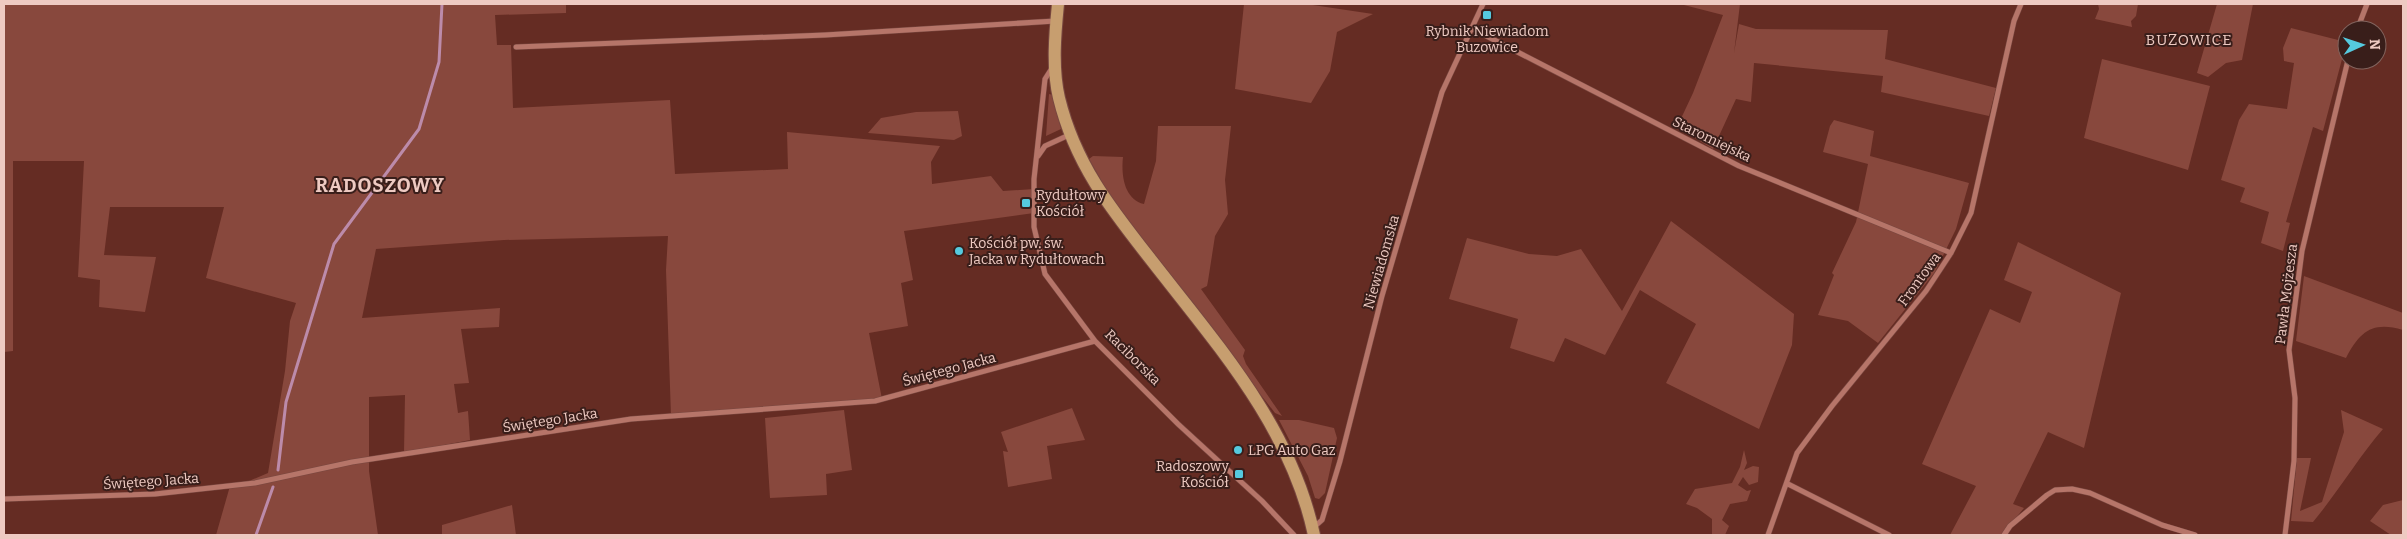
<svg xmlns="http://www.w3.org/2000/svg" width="2407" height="539" font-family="Bitter,serif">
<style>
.green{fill:#88483d}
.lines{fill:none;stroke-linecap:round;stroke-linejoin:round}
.stream{stroke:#bc8baa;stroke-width:3}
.street-casing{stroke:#794840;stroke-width:6}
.primary-casing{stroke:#794840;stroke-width:14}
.street{stroke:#b67569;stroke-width:5}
.primary{stroke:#c79e6f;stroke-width:12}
.poi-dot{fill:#55cadf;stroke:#391e1a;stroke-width:2}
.labels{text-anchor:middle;stroke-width:4;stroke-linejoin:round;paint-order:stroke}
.poi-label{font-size:14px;fill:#eecac2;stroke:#391e1a;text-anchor:start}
.street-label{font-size:14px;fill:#eecac2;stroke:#391e1a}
.neighbourhood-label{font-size:15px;letter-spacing:1px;fill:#eecac2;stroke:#391e1a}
.district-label{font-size:19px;font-weight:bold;letter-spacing:1px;fill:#eecac2;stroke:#391e1a}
</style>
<rect width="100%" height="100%" fill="#652c23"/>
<path class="green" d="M4,4h562v9l-71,2 2,30h14l2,63 157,-8 5,74 113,-5 -1,-37 153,14 -9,16 1,22 59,-8 12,15 31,-2v24l-130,18 9,49 -12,3 7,43 -39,7 13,66 -211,17 -5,-146 2,-34 -164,4 -128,9 -14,69 138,-10 -1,19 -38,2 8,54 -15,1 4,29 10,-2 2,29 -66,13 1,-58 -36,2v74l9,64h-162l14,-49 12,-2 26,-11 17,-102 5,-50 6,-18 -90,-25 18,-71h-114l-6,48 52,2 -11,55 -46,-5 1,-27 -22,-3 6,-116h-71v190l-9,1z
M1244,4h62l67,10 -36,18 -7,39 -19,32 -76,-14z
M1680,4h60l-6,49 5,-29 17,5 132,1 -3,29 111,29 -7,28 -108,-24 2,-16 -129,-13 -3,39 -15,-3 -23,50 -36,-22 16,-34 30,-78z
M2098,4h40l-2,12 -5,5 1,6 -37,-8 4,-10z
M2217,4h36l-11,56 -16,3 -18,14 -11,-4z
M2291,28l51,13 4,3 -23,87 -10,-4 -27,95 4,1 -7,28 -22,-8 8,-31 -29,-10 5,-14 -24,-8 18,-60 10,-16 38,5 7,-46 -10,-2 -1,-13z
M2102,59l108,27 -22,84 -104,-32z
M1049,94l4,1 8,34 -15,7z
M958,111l4,25 -8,4 -86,-7 13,-15 35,-6z
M1834,120l40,11 -4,25 99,27 -13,46 -21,43 -57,71 -30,-22 -30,-6 16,-40 -2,-2 24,-51 12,-58 -45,-12 7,-26z
M1158,126h73l-6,54 3,34 -13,22 -7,45 -1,5 -6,3 44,61 -2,6 3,8 36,52 -7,-3 -155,-199 -31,-55 4,-3 30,1c-2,18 1,42 21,47l12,-43z
M1671,221l123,93 -2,31 -33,84 -93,-46 30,-59 -56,-34 -35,65 -40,-17 -11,24 -44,-14 8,-29 -69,-20 18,-61 62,16 28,2 24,-7 41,62z
M2018,242l103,51 -37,155 -36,-16 -35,72 11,4 -22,27h-52l26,-49 -54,-22 68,-155 30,14 12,-31 -28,-12z
M2304,276l99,37v17c-30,-9 -43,1 -57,28l-50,-17z
M1072,408l13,32 -38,6 5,33 -44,8 -5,-36 5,1 -7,-20z
M844,410l8,60 -26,4 1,21 -57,3 -5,-80z
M2341,410l42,19c-25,29 -45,63 -70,93l-22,-1 6,-63h14l-11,53 22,-9 22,-70z
M1279,420h20l35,8 3,10 -12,55 -6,6 -4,-1 -7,-22z
M1744,450l3,13 -3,7 9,-4 6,1 -1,15 -9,3 -6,-8 -5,8 9,6 4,-1 -4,11 -17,3 -8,16 7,6 -4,9h-13v-16l-15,-11 -11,-4 9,-15 37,-6 8,-16z
M2403,500v35h-12l-21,-14 13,-16z
M512,505l4,30h-74v-10z"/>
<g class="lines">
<path class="stream" d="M278,470l8,-68 48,-158 85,-115 20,-67 3,-58
M256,535l17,-48"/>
<defs>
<path id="street" d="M1471,28l268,138 212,87
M2357,30l10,-26
M516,47l309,-12 230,-14
M1052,68l-7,11 -11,100v48l11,47 50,67 83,83 84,77 32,34
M1038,156l7,-10 24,-11
M1788,484l101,51
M4,499l151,-5 100,-11 97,-21 279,-43 244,-18 220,-60
M1313,528l9,-8 18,-59 42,-165 60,-204 41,-88
M1768,535l29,-82 35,-47 94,-115 25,-38 20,-40 43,-192 7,-17
M2004,535l6,-9 37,-31 8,-5 17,-1 18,4 72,32 33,10
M2285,535l9,-74 1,-63 -6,-48 13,-99 46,-191"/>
<path id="primary" d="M1058,4c-3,30 -6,64 1,94 16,66 52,111 93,163 66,85 139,166 162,274"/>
</defs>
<use href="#street" class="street-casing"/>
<use href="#primary" class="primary-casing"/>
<use href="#street" class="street"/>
<use href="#primary" class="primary"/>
</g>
<g class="poi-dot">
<rect x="1482" y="10" width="10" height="10" rx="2.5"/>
<rect x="1021" y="198" width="10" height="10" rx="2.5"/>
<circle cx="959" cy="251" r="5"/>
<circle cx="1238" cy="450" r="5"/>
<rect x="1234" y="469" width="10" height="10" rx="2.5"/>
</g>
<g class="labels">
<g class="poi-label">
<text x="1487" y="36" text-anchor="middle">Rybnik Niewiadom<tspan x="1487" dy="16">Buzowice</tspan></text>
<text x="1036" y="200">Rydułtowy<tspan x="1036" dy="16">Kościół</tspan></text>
<text x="969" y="248">Kościół pw. św.<tspan x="969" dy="16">Jacka w Rydułtowach</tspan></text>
<text x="1248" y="455">LPG Auto Gaz</text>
<text x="1229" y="471" text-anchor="end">Radoszowy<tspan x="1229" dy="16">Kościół</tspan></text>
</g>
<g class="street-label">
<text transform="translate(1712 139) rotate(26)" y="5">Staromiejska</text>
<text transform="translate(1381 262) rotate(-74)" y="5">Niewiadomska</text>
<text transform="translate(1919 279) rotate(-54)" y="5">Frontowa</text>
<text transform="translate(2286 294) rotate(-83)" y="5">Pawła Mojżesza</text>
<text transform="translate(1133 357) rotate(45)" y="5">Raciborska</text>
<text transform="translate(949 369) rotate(-15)" y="5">Świętego Jacka</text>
<text transform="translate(550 420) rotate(-9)" y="5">Świętego Jacka</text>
<text transform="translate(151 481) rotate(-4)" y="5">Świętego Jacka</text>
</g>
<g class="neighbourhood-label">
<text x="2189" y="45">BUZOWICE</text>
</g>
<g class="district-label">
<text x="380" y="192">RADOSZOWY</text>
</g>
</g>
<rect width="2407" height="539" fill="none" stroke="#eecac2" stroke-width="10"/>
<g transform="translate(2362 45) rotate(87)"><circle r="24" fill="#391e1a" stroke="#81635d"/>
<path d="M0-4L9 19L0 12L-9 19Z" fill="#55cadf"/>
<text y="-8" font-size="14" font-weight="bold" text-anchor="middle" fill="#eecac2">N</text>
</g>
</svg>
